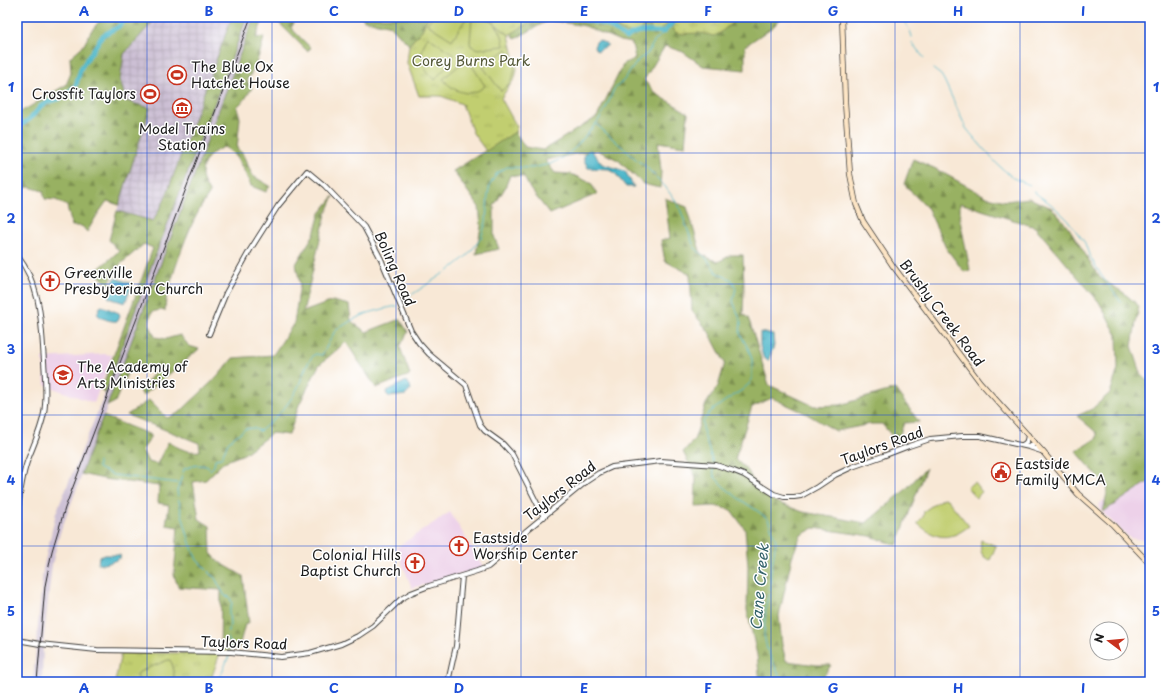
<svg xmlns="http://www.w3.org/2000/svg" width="1167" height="699" font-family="'Playpen Sans',sans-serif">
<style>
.built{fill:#edd1e9}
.industrial{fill:url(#industrial-grid)}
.railway{fill:#ccbfd4}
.forest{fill:url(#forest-firs);stroke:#5a663f}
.wetland{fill:url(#wetland-marsh);stroke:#6e7546}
.park{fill:url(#park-tufts);stroke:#6e7546}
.pitch{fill:#c1ce70;stroke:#6e7546}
.water{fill:url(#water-ripples);stroke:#346972}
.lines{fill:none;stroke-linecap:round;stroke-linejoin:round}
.stream{stroke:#4cb6c9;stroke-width:1}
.river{stroke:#4cb6c9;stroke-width:4.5}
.tertiary-casing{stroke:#3d3b38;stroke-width:6}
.secondary-casing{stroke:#3d3b38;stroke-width:6}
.tertiary{stroke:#fff;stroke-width:4}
.secondary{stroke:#fde5c5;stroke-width:4.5}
.rail{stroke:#1c1c1c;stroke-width:1}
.grid{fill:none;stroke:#1d4ed8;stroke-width:1;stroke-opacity:0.55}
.labels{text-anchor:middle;stroke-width:3;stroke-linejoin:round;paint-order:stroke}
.park-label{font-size:14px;fill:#565a39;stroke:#fff}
.poi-label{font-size:14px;fill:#1c1c1c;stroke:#fff;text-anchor:start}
.street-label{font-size:14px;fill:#1c1c1c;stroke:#fff}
.water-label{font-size:15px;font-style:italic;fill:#32616a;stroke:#fff}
.neatline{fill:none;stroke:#1d4ed8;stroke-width:1.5}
.grid-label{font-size:13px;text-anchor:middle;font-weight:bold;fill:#1d4ed8}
</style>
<defs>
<pattern id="industrial-grid" width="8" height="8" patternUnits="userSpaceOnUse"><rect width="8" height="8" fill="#ccbfd4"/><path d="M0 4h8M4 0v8" fill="none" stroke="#afa4b5"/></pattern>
<pattern id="forest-firs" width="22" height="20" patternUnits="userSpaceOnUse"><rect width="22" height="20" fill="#98b162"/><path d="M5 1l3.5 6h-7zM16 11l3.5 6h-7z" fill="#7b8f50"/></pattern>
<pattern id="wetland-marsh" width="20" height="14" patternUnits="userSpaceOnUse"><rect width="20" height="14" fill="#c1ce70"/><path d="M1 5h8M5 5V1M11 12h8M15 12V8" fill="none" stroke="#a5b060"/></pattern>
<pattern id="park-tufts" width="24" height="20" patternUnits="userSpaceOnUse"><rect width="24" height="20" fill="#c1ce70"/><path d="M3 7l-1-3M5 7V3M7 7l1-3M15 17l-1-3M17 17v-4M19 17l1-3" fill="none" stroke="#a5b060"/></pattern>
<pattern id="water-ripples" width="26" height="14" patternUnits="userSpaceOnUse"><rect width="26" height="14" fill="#4cb6c9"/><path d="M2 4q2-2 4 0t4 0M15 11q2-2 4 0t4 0" fill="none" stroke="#3e93a2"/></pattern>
</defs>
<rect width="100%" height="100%" fill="#fff"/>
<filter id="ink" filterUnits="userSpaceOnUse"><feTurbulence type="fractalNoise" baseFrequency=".025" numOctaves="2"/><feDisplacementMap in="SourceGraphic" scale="8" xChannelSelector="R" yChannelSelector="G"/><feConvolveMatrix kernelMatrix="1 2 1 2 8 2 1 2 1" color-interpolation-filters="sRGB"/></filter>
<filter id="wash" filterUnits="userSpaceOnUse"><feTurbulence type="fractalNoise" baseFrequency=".012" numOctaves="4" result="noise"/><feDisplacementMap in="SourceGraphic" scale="16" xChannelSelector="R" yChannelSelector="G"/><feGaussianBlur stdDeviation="0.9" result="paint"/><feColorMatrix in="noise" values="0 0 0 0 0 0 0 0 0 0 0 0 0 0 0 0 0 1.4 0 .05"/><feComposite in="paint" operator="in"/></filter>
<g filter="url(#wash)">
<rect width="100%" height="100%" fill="#f8e8d6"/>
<path class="built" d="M105,354l7,1 -18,48 -49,-18 -2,-27z
M1150,481v60l-20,-3 -25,-23 -7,-10 25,-21z
M450,512l34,56 -72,20 -16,-40z"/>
<path class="industrial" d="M157,17h75l-68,184 -11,20 -36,-10 33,-103 -24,-7 -6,-21 4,-26z"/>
<path class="railway" d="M247,17h7l-194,516 -8,31 -9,81 -1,37h-9l10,-113 13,-56 49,-119 47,-130z"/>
<path class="forest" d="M103,17h54l-33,37 -4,26 6,21 24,7 -31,97 -12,-4 -10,14 -10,17 -5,-6h-10l-5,-20 -11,-6 -11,-1 -2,-8 -14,-4 -12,3v-76c17,-9 32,-20 49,-29l5,-12 -1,-16 14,-12 7,-14z
M232,17h15l-22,59 -73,188 -47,130 -4,-4 52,-142 -9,-4 -28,24 -7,17 -14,-13 24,-21 -10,-11 8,-29 36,10 11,-20z
M254,17h10l-8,21 8,-1c-3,14 -8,30 -17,43l5,8 -7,11 -8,8 3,11 -3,31 5,4 11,23 17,10 -4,6 -15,-6c-6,-13 -14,-33 -27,-39 -13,5 -22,13 -22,28 0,6 5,13 8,18 -17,24 -26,49 -35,76 -4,14 -10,27 -10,42l-5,-1 -8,2 -3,11 6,14 11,2 14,-4 9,11 10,3 -56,47 -3,-5 16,-20 -25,-7 -16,38 -8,4z
M272,17h12l10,6 -3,5 20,20 -4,3 -28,-28z
M362,17h67l-2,2 -5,11 -13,15 -18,-19 -27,-6z
M490,17h292l-8,9 -29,20v24l-42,-4 -20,-14 -18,-6 -21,34 11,13 33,20 -3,33 -27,-4 3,29 -1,17 -17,-4 -25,-24 -21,-10 -52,10 10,13 16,1 20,9 6,11 -47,20 -20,-25 -6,-12 -14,-2 -5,13 -11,18v30l5,13 -23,5 5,-28 -2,-19 -26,-36 62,-39 10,15 18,3 54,-33 27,-54 11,-4 -3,-16 -12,-2 -35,-15 -36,-6 -34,19 -10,-15z
M913,159l21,9 53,29 19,4 23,-3 23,10 17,20 31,50 24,15 15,13 -7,40 10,30 8,6v99l-47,31 5,-24 -32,-37 21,-13v-5l-20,-17 15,-7 18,-16 8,-24 -1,-34 -18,-33 -64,-75 -75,-24v16l10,51 -6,2 -18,-24 -18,-39 -24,-25z
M334,196l-8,18 -23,98 30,-11 16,4 2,16 15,11 34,-13 8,13 -8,15 10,28 -34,13 -30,-46 -27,23 -20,40 -10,30 -17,-2 -28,21 -20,8 -18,18 -13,2 6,37 11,7 1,27 8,9 24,14 6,47 -4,1 -6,23 -19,6 1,-63 -43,-3 -4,-12 4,-48 -12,-2 3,-20 -11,-2 1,-17 -55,-7 -23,-5 22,-58 48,19 -3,7 -6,8 6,12 9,2 11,-22c11,6 19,11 32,9l-1,-8 -72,-28 22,-15 18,18 12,-5 40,-38 14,-17 40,-3 21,-32 6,-39 -4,-20 18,-30 6,-21z
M665,198l22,9 14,47 17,8 13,-7h12l1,34 -1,25 5,4 2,5 19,62 45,21 26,-1 55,-16 24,33 -15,1 -7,19 -15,-18h-11l-35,7 -31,-18 -33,-15 -20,9 -17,52 13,12 9,18 19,13 27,10 63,11 38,-32 22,-23 -29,77 -27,-9 -56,-8 -13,7 -9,22 -13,59 3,29 4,16 31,4h14l-11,17h-60l-3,-27 -10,-45 1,-44 -3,-37 -14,-19 -16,-4 -20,1 1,-30 -13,-25 11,-12 12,-36 12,-18 7,-23 -16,-31 -17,-21 -2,-37 -25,-13 -4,-21 9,-2z"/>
<path class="wetland" d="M486,17h49l-6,6 -20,12z
M575,17h164l-19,16 -6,3 -15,-3 -18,1 -6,-2 -2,-5 1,-7 -4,1 -14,13 -4,-2 -3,-8 -6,1 -4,9c-12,2 -21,-8 -32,-10 -11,-2 -25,4 -32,-7z"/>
<path class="park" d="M429,17h57l23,18 8,34 -2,9 -14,20 16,29 -2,5 -29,19 -13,-18 -11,-29 -21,-8h-22l-12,-33 2,-18 13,-15 5,-11z
M121,653h99l-10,29h-95z"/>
<path class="pitch" d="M432,17h35l-15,23 -25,-16z
M472,17c19,0 30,9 32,29l-26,3 -7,-3 -1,-3z
M428,37l21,14c2,1 4,2 4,5 0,5 -15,19 -18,24 -15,-12 -17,-27 -7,-43z
M507,49c12,15 9,31 -6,42l-18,-24z
M465,60l6,4 14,22c-15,13 -31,6 -42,-7z
M974,482l8,10 -6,6 -9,-11z
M943,498l4,1 22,27c-20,16 -34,13 -52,-3l6,-6 1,-6z
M981,540l15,6 -6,14c-10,-3 -10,-11 -9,-20z
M168,660h2c4,7 5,14 3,22h-33l-3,-6 2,-4z"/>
<path class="water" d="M598,40l9,4v2l-10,5 -3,-4 2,-5z
M589,150h2l11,14 23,7 9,16h-8l-11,-14 -6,-4 -21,-1 -4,-8v-6z
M115,278l17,6 -7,19 -16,-5v-3z
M102,306l17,7 1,3 -2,5c-7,1 -16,-2 -21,-7l3,-7z
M760,332l13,3 1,11 -6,15 -5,-4 -3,-11z
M406,381l4,4 1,5 -5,5 -16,2 -4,-3 1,-3z
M105,555h15l1,2c-5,4 -16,8 -23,7l1,-7z"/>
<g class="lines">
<path class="stream" d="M904,17c0,8 7,12 8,20
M912,43l12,15
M933,69l8,6 3,5 22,48 4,5 26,30 17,15 17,7
M596,124l42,37 5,3 21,21 15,21 15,41 13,12 10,14 15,7 4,8 -3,13 8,21 -1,12 8,14 4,11v20l-2,4 -8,7 -17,11 -16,12 -6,9v9l10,32
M1034,192l18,13 15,14 18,24 4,12 12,20 20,27
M447,272l21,-17 13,-17 5,-16 2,-28 2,-9 7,-12 10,-6 25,1 18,-4 13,-6 13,-11 22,-26 8,-13 8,-19 9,-8 16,-22 7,-4 8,-13 10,-10
M401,302l43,-29
M98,462v6l15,7 65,8
M713,467l1,9 9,10 15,12 21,14 9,7 8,22 -5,30 -1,19 -4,15 -2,30 3,14 12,26v7
M231,650v-5l-3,-7 2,-14 -1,-12 3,-8 -2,-7 -5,-1 -10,-18 -18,-18 -7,-17 -9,-32 -4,-20 7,-22c8,-3 16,-6 24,-2l2,3 4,-4 1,-7 6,-1 8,-17 16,-12 8,-1 7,3c14,-11 28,-25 37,-42 6,-11 8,-26 18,-35l7,1 13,-24 17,-11 16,-7 19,-5 10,-2
M215,682l7,-9 8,-20"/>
<path class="river" d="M522,17l3,4 10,-4
M578,17l3,2 26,6 19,13c13,-10 22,-6 38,-6l11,-12 -1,-3
M17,128l13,-9 11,-13 7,-4 11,-3 10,-7 7,-7 5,-17 22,-33 15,-8 10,-10"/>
</g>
</g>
<g filter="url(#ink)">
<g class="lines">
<defs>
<path id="tertiary" d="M17,255c25,33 24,67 27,106 1,17 3,35 0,52 -3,17 -11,33 -17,49 -6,18 -8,37 -10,56
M209,334l17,-41 24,-43 28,-44 29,-35 18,15 39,41 17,32 30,72 8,12 10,11 37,31 14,40 5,6 18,13 9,10 32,63
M1022,445c5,-2 5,-4 6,-10
M1029,447l12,4
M17,640l23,4 57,6 134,2 50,5 29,-4 31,-9 17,-8 15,-10 28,-27 10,-6 18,-7 48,-15 11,-4 13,-11 25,-25 61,-50 12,-8 13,-6 49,-6 55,4 18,6 10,4 30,19 10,3h10l7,-1 16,-9 18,-12 17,-8 31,-11 26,-10 21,-7 32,-3h18l49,11 6,-4
M448,682l8,-36 6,-70"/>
<path id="secondary" d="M842,17l3,85 5,72 6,30 7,17 30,45 87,116 63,70 35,42 34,30 38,40"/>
</defs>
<use href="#tertiary" class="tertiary-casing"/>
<use href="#secondary" class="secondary-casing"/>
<use href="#tertiary" class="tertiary"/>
<use href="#secondary" class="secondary"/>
<path class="rail" d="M37,682l8,-96 7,-35 13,-43 186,-491"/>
</g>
</g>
<path class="grid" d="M147,17v665M272,17v665M396,17v665M521,17v665M646,17v665M771,17v665M895,17v665M1020,17v665M17,153h1133M17,284h1133M17,415h1133M17,546h1133"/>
<defs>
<symbol id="stadium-ring" viewBox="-11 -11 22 22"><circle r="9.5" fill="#fff" stroke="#c8321e" stroke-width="1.5"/><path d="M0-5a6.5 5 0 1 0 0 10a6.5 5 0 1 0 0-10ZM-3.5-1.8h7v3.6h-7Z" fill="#c8321e"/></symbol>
<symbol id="museum-ring" viewBox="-11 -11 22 22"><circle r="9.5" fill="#fff" stroke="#c8321e" stroke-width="1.5"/><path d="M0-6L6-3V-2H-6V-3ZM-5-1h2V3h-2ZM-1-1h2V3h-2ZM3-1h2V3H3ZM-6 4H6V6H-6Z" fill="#c8321e"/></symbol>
<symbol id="church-ring" viewBox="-11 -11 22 22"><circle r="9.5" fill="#fff" stroke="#c8321e" stroke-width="1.5"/><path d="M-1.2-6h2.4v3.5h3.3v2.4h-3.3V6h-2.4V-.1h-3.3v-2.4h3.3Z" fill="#c8321e"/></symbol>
<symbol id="university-ring" viewBox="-11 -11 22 22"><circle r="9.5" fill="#fff" stroke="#c8321e" stroke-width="1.5"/><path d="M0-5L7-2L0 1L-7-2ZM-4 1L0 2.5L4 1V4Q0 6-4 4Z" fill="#c8321e"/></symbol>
<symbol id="civic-ring" viewBox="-11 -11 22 22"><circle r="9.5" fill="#fff" stroke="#c8321e" stroke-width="1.5"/><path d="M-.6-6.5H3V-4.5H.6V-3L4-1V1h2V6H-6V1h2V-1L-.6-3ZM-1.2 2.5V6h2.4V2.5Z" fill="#c8321e"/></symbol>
</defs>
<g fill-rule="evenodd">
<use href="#stadium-ring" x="166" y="64" width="22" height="22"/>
<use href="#stadium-ring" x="139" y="83" width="22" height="22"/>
<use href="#museum-ring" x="171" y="97" width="22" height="22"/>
<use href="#church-ring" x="39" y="270" width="22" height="22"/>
<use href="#university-ring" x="52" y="364" width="22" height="22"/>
<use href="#civic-ring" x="990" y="461" width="22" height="22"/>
<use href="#church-ring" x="448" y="535" width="22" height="22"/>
<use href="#church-ring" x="404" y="552" width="22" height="22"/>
</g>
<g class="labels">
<g class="park-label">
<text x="471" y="66">Corey Burns Park</text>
</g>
<g class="poi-label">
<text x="191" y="72">The Blue Ox<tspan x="191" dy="16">Hatchet House</tspan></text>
<text x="136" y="99" text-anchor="end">Crossfit Taylors</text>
<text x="182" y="134" text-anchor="middle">Model Trains<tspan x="182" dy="16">Station</tspan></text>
<text x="64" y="278">Greenville<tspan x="64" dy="16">Presbyterian Church</tspan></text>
<text x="77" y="372">The Academy of<tspan x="77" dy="16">Arts Ministries</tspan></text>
<text x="1015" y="469">Eastside<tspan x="1015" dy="16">Family YMCA</tspan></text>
<text x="473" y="543">Eastside<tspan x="473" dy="16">Worship Center</tspan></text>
<text x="401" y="560" text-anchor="end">Colonial Hills<tspan x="401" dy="16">Baptist Church</tspan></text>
</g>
<g class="street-label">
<text transform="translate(395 269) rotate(66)" y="5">Boling Road</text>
<text transform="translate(942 313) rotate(53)" y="5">Brushy Creek Road</text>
<text transform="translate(882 446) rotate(-20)" y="5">Taylors Road</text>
<text transform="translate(560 491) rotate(-38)" y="5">Taylors Road</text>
<text transform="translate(244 643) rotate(2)" y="5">Taylors Road</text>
</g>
<g class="water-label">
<text transform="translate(760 587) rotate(-85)" y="5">Cane Creek</text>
</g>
</g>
<rect width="1167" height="699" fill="none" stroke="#fff" stroke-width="44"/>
<g transform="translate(1109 641) rotate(286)"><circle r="19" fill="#ffffff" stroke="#a4a4a4"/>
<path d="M0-3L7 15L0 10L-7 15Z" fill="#c8321e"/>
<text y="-6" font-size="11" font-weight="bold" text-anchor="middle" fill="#1c1c1c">N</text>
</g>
<rect x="22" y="22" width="1123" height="655" class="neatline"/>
<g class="grid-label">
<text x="84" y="16">A</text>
<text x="209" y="16">B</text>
<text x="334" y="16">C</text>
<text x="459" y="16">D</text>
<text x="584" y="16">E</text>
<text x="708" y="16">F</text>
<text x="833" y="16">G</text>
<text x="958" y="16">H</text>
<text x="1083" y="16">I</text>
<text x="11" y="92">1</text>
<text x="1156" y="92">1</text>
<text x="11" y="223">2</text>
<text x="1156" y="223">2</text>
<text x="11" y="354">3</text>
<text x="1156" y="354">3</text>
<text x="11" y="485">4</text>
<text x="1156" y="485">4</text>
<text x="11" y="616">5</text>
<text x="1156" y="616">5</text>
<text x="84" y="693">A</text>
<text x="209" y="693">B</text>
<text x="334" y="693">C</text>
<text x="459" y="693">D</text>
<text x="584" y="693">E</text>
<text x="708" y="693">F</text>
<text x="833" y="693">G</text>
<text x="958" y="693">H</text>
<text x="1083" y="693">I</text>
</g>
</svg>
